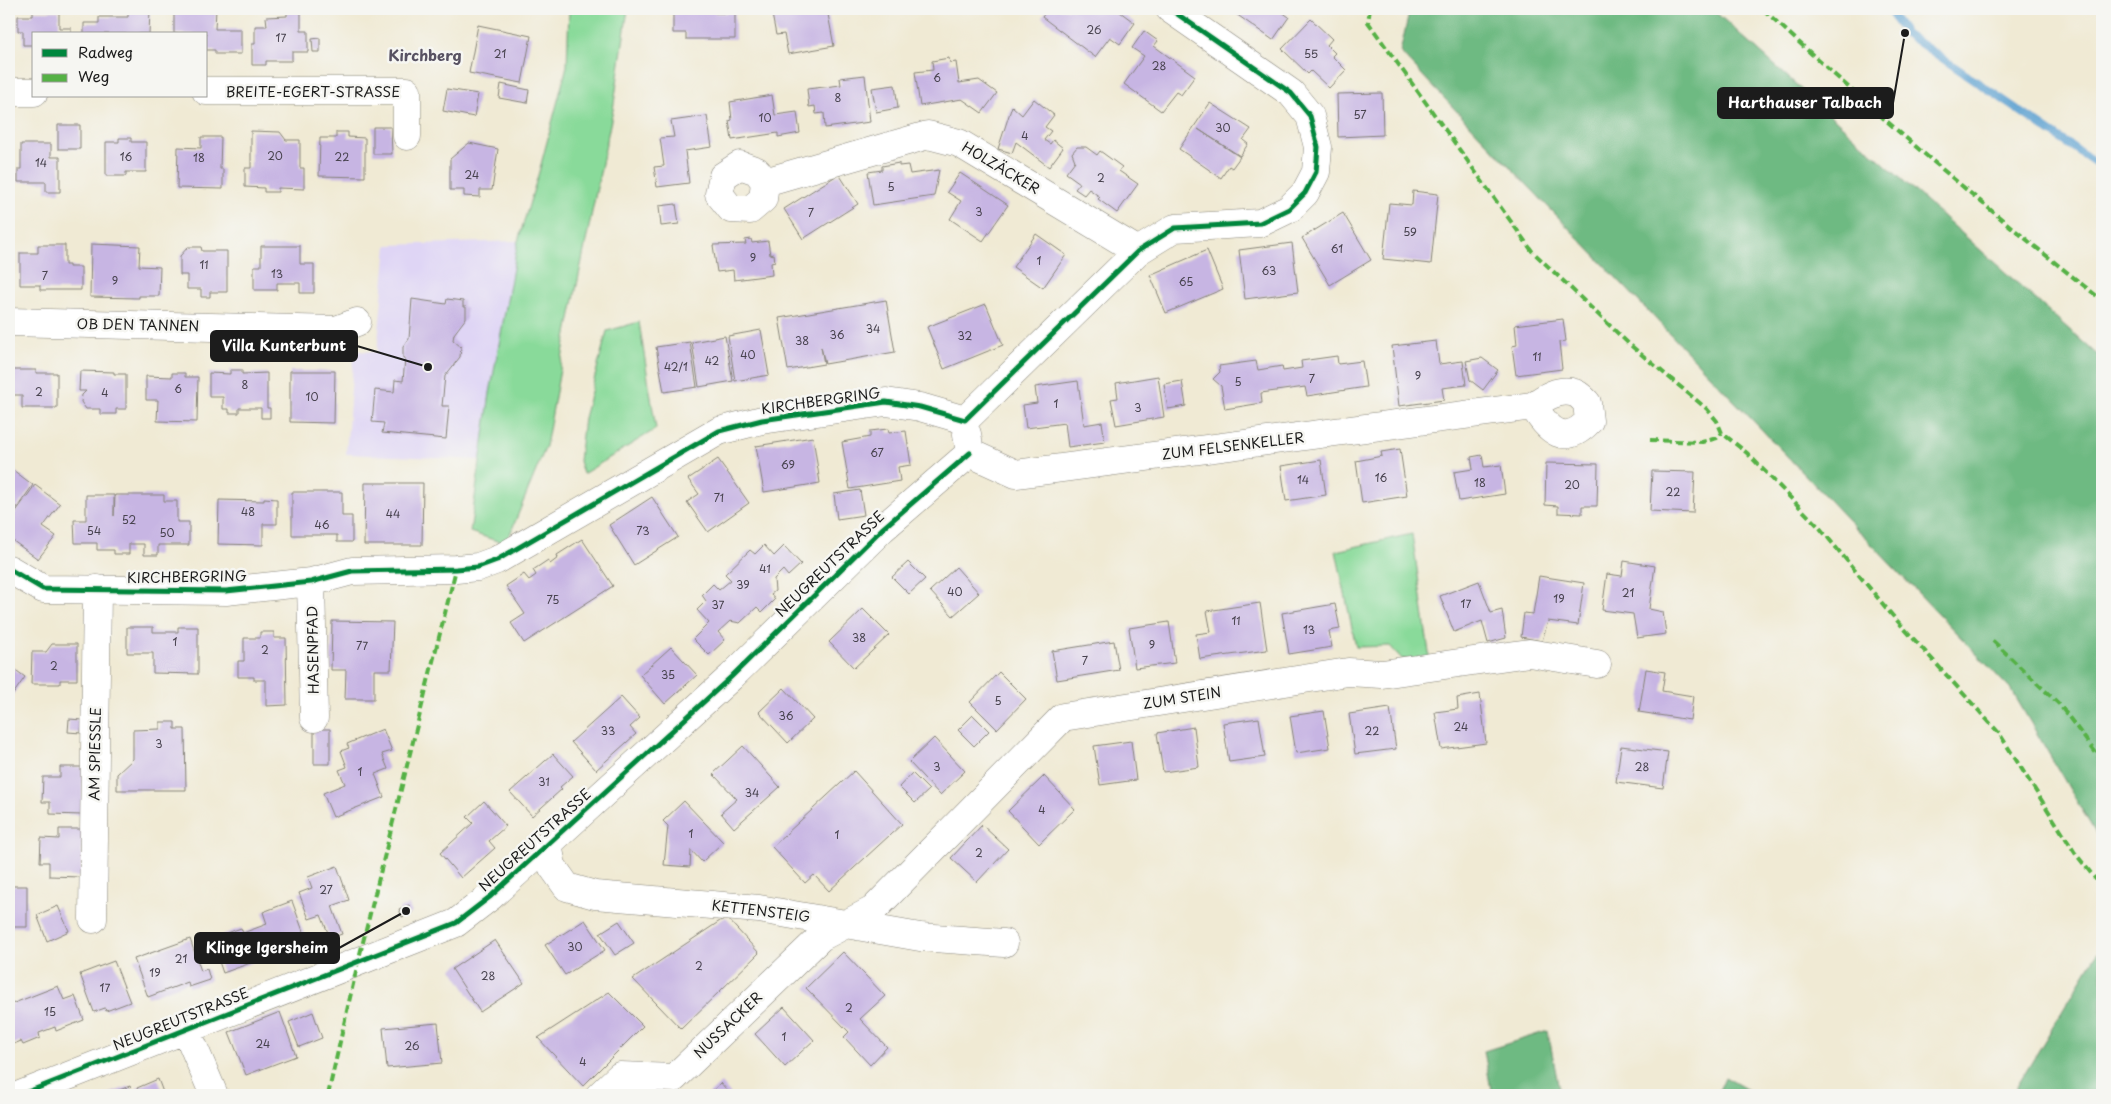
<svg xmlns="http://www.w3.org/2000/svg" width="2111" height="1104" font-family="'Playpen Sans',sans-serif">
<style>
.built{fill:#dfd5f5}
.green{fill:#89da9a;stroke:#527b5b}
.forest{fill:#6eba82;stroke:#456b4f}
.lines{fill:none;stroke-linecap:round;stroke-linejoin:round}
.stream{stroke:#5ca0d0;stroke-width:8}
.building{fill:#c7b5e3}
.minor-casing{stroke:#868378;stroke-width:29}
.minor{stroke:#fff;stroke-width:28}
.quiet{stroke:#55b145;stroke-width:4;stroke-dasharray:8 4;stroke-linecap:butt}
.cycleway-casing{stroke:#f6f6f2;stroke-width:8}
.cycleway{stroke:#00873e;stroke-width:5}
.labels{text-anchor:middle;stroke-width:5;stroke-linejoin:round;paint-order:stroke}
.number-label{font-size:11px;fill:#47424e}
.street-label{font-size:14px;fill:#1c1c1c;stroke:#f6f6f2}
.neighbourhood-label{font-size:15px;font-weight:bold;fill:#585262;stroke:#f6f6f2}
.leader{fill:none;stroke:#1c1c1c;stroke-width:2}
.callout-dot{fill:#1c1c1c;stroke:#f6f6f2;stroke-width:2}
.callout{fill:#1c1c1c;stroke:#1c1c1c;stroke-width:2}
.callout-label{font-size:15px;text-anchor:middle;font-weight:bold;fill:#fff}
</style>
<rect width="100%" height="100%" fill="#f6f6f2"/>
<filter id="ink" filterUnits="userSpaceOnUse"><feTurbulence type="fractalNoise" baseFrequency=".02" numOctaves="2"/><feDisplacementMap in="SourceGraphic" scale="10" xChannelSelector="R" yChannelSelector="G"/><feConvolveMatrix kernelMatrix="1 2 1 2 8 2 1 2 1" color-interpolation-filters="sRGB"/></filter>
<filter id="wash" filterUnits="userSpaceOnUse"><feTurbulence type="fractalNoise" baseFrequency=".0096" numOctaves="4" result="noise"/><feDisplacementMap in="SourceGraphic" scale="20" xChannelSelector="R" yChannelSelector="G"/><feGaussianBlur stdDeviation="1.12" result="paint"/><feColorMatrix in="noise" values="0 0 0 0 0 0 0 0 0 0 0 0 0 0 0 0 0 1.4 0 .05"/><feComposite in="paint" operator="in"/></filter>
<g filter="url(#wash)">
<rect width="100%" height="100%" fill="#f0ead4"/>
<path class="built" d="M518,241l-28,152 -9,67 -135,-6 8,-103 23,1 10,-107z"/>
<path class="green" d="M569,9h59l-15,101 -49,238 -18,98 -40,98 -36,-12 20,-139 28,-152 21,-69 28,-106z
M639,322l17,107 -73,45 -4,-13 5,-43 23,-87z
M1412,534l18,126 -28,-1 -12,-13 -34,1 -20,-96z"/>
<path class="forest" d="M1410,9h302l390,350v485l-90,-153 -612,-639z
M2102,945v150h-90z
M1548,1031l12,64h-68l-8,-44z
M1725,1077l32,18h-40z"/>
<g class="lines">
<path class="stream" d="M1888,9l17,24 197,134"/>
</g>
<g id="blocks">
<path class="building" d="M196,9h20l-1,20h26v25h-26v-4h-9v-16h-32v-24l22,1z
M673,9h42v4h20v26h-49v-6h-13z
M771,9h26v3l30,-3 7,37 -46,8 -4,-20 -8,1z
M1048,9h68l19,14 -15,21 -10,-7 -15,20 -53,-40z
M1229,9h49l11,8 -16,23z
M128,10h22l-1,24h-65v-11h15v-6h29z
M33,11h26v17h12v6h-37v11h-11v-14h-5v-15h15z
M301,11v20h7v21h-16v9h-26v4h-14v-21h3v-18h12l-1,-9 21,-1v-4z
M1311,19l21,20 -5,6 8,8 -3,3 14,14 -17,18 -18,-17 -3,3 -26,-25z
M478,25l53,11 -9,47 -53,-10z
M1144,31l14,10 -4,5 41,30 -14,19 -5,-3 -15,19 -37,-27 20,-28 -12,-8z
M320,38v14h-7l-1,-13z
M949,58l1,5 6,-1 3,21 20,-3 18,13 -15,20 -20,-14 -42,7 -5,-34 18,-2 -1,-9z
M865,75l5,47 -45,6 -1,-15 -8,1 -1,-8 -6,1 -2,-18 34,-4 -1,-7z
M501,84l28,6 -2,13 -28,-5z
M895,85l3,23 -22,4 -4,-24z
M447,89l31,5 -4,23 -31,-6z
M1382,93l1,42 -45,2 -1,-43z
M772,95l3,20 22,-3 3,21 -22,4v-4l-46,7 -3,-19 3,-1 -2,-18z
M1034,99l20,16 -9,12 6,4 -7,9 6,4 3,-4 10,8 -14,19 -33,-25 -4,11 -14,-4 14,-43 10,9z
M1210,103l41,26 -8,11 5,4 -8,12 -42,-27 42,28 -8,11 -3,-2 -8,12 -42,-29z
M707,116l5,31 -27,4 4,32 -32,4 -3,-20 10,-1 -4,-28 14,-1 -3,-16z
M58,125h22v24h-22z
M373,127h18l1,27h-19z
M251,131l29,1 6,8h14v28h4v21l-26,-1v4h-14v-4l-19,-1v-19h6z
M336,132h12v5l17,1v39l-46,-1 1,-38h16z
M201,137h20l-1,32h3v20l-46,-1 1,-41 23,1z
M119,138h12v4h15v30h-20v4h-20v-34h13z
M469,143l29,6 -6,41h-12v7l-16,-1v-6h-14v-31z
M21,144h30v13h9v35h-14v-10h-28v-13h3z
M1077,147h9l11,8 3,-4 22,16 -3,4 19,13 -21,29 -19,-14 2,-2 -11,-8 -5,6 -9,-6 5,-6 -14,-10 9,-12 -3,-8z
M899,163v3l9,-1 2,9 29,-4 -5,26 -61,9 -5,-33 14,-2v-4z
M960,173l48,32 -25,36 -33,-22 11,-18 -14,-9z
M839,174l19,30 -55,35 -19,-30z
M1413,191l25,3 -7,70 -48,-5 6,-56 23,2z
M676,204l3,20 -18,2 -2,-20z
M1343,213l28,47 -41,25 -28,-47z
M1036,234l30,21 -23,33 -30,-21z
M751,239l1,4 16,-2 2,14 4,-1 1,8 -4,1 1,12 -38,5 -1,-10 -16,2 -4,-27 33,-1 -1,-4z
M1292,243l6,49 -53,7 -6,-49z
M91,244l49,2 -1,20 21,1 -1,29h-20v2l-49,-1z
M38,245h27v20h4v2h12v23h-41v-5h-20v-32h18z
M261,246h39v18h14v29h-14v-10h-23v7h-23v-24h7z
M188,247h13l1,4h25v41h-17v5h-9v-8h-14v-14h-7v-19z
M1207,250l16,39 -57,24 -16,-38z
M412,299l34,5 1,-5 16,2v6h3v11l-12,16 -1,6 8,7 -1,10 -15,19 -3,30h7l-3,33 -64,-6 2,-10 -12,-1 3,-32 19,2 1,-12 8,1 2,-23h-2v-11l6,-8z
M886,300l9,52 -70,12 -4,-17 3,17 -36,6 -9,-52z
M986,304l17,41 -59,24 -17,-42z
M1563,319l3,22 -7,1 3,27 -46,6 -4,-29 5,-1 -2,-20z
M761,330l8,45 -34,6 -7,-45z
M725,336l8,45 -34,6 -7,-45z
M1436,341l3,23 24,-3 3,24 -24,3 2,12 -45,6 -7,-60z
M690,342l7,45 -33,5 -8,-45z
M1337,356l1,8 24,-3 4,26 -59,9 -2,-9 -44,6 1,10 -37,6 -4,-23 -8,-7 7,-7 -1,-6 37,-5 2,9 24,-4 1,5 19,-3 -1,-7z
M1482,358l16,12 -15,20 -13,-10 -4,-19z
M11,370h25v3h21v35h-35v-13h-11z
M230,370h12v4l25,-1v35h3v10h-9v-10h-22v5h-10v-4h-6v-12h-14v-24l21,1z
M80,371l34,1v2h12v35h-10v5h-16v-5h-14l-5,-7 1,-7 4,-4h-7z
M290,371h45l-1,52 -44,-1z
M172,373h13v4h13l-1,45 -40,-1 1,-21h-12v-24l26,1z
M1158,376l6,41 -48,8 -5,-26 7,-1 -2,-15z
M1078,381l6,44 18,-3 3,20 -37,5 -3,-24 -39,5 -3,-23 14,-2 -2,-16z
M1182,381l4,25 -18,3 -4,-25z
M888,429l1,4 17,-2 5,34 -13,2 2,14 -50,8 -8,-47 28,-5v-6z
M813,437l7,46 -56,9 -8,-46z
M1400,449l7,47 -45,7 -6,-42 26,-5 -1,-4z
M1482,455l2,12 17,-2 4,29 -46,7 -5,-29 19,-3 -2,-12z
M718,459l31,44 -41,29 -21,-30 12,-8 -11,-15z
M1321,460l5,35 -40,6 -5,-35z
M1546,463l52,1 -1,42h-15v8l-24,-1v-7l-13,-1z
M9,467l24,18 -24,34z
M1652,471l43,1 -2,41 -43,-2z
M365,483h58l-1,62h-58z
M35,485l25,19 -17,23 13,9 -18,23 -29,-21v-17z
M860,490l4,25 -27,4 -3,-25z
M292,492h50v24h10v26h-15v-7h-45z
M86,495h28v21l1,-21h49v6h13v21h12v23h-31v10h-14v-11h-15v10h-15v-4h-17v-7h-22l-1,-23h12z
M652,497l26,40 -44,28 -25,-40z
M264,498l13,1v25h-14v21l-45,-1 1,-44 45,1z
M582,539l31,47 -89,57 -13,-20 14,-9 -19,-28 18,-12 5,6 7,-5 -3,-5 15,-10 2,4 8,-6 -1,-3z
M764,545l10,11 10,-10 17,18 -13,12 -5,-6 -9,9 1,12 -4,3 4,5 -13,13 -5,-5 -17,16 -10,-2 -12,11 7,8 -16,15 -16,-16 16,-16 -12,-13 9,-9 -4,-6 11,-11 6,6 12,-10 -6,-6 25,-24 5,4z
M1624,561l31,5 -6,43 14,3 3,22 -29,4 -4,-24 -31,-4 5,-36 15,2z
M908,562l17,17 -16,15 -17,-17z
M956,567l23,26 -26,23 -23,-25z
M1539,576l45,7 -6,42 -30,-4 -6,20 -21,-4 3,-24 9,1z
M1479,581l12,32 11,-3 4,28 -18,5 -6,-22 -28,11 -14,-36z
M1260,603l7,47 -67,9 -4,-25 15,-2 -4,-21z
M1335,604l5,25 -11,2 3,16 -43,7 -7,-41z
M863,609l26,26 -35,33 -25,-26z
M332,621l61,1 -2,48h-17v29h-29l1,-29h-15z
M1169,622l6,41 -40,5 -6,-40z
M127,627h26v5h25v-5h20v47l-45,-1v-20h-26z
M260,632h14v6h12l1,67 -21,1v-26h-12v-3h-16v-16h6v-23h16z
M1114,641l5,29 -62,10 -5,-29z
M52,644h25v36h-17v4h-29l1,-32h14z
M671,647l26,28 -32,29 -25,-29z
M9,665l16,12 -16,23z
M1646,669l19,3 -3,19 31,5 -3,24 -51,-8z
M999,672l27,27 -29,30 -27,-27z
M784,688l29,31 -25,24 -29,-31z
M1480,694l6,49 -45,6 -6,-37 23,-3 -1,-11z
M621,697l19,21 -10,9 6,7 -40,36 -25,-28z
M1390,708l6,41 -41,5 -6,-40z
M1324,711l6,37 -34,5 -6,-37z
M973,715l16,16 -15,15 -16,-16z
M1259,718l6,39 -36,5 -6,-39z
M69,719l13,1 -1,13 -13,-1z
M160,722h15v7h10l1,61h-69v-16l16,-15v-29l27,-1z
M1194,727l5,40 -36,5 -6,-39z
M314,729h16v35h-16z
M383,729l9,22 -10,3 6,15 -13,5 9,23 -51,20 -10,-24 22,-9 -6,-14 8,-3 -6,-16 8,-3 -2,-4z
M934,738l31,33 -25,24 -31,-33z
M1131,741l5,39 -36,5 -6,-39z
M743,746l37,41 -46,41 -13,-15 16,-14 -24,-25z
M1621,746l47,6 -5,36 -47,-6z
M553,754l20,22 -13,11 2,2 -30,27 -22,-24z
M60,767h23l-1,48 -32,-1v-12h-8l1,-25h17z
M854,771l48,53 -73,67 -15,-16 -9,8 -33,-36z
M912,773l17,17 -14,13 -16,-16z
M1044,776l31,33 -36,35 -31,-33z
M484,801l22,25 -17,15 6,7 -34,30 -21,-25 33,-30 -6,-6z
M684,801l39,41 -21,20 -11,-12 -1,17 -26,-2 4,-39 -5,-5z
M982,825l26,24 -31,33 -26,-24z
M59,829h23l-1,48 -32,-1v-14h-9l1,-24 18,1z
M337,866l12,34 -17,6 10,28 -12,4 -9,-23 -12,4 -10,-26 13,-5 -4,-11z
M9,886h18v41h-18z
M292,901l12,33 -29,11 2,4 -26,9 2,4 -30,11 -12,-34 30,-11 2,5 24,-9 -4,-12z
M409,905l3,8 -10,4 -3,-8z
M58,906l11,25 -22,10 -10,-26z
M726,917l33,36 -78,76 -48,-50z
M585,920l20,30 -40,25 -20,-30z
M619,921l15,22 -19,12 -15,-22z
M190,939l11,32 6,-2 3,11 -21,7 -1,-5 -40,15 -14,-38z
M495,940l29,43 -44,29 -28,-43z
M843,952l42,44 -25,23 27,28 -17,18 -26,-28 5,-5 -43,-44z
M114,961l16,41 -24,9 -1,-3 -11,4 -14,-38z
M58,986l6,14 11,-4 9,24 -28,11 -1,-4 -16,6 1,5 -17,7 -2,-4 -12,5v-41z
M609,992l34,34 -60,60 -45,-48z
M784,1007l30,33 -29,27 -30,-33z
M280,1012l16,44 -50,19 -17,-43z
M313,1012l9,26 -23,9 -10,-25z
M438,1023l4,40 -55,5 -4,-40z
M158,1079l6,16h-25l-2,-7z
M721,1083l10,12h-23z
M130,1086l3,9h-27z"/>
</g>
</g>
<g filter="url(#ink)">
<use href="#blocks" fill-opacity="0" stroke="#868378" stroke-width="1"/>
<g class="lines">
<defs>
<path id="minor" d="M206,91h201v45
M9,92h25
M765,182l-8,-11 -17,-6 -17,11 -4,18 12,15 19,1 13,-11 2,-17 163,-47 31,8 179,108
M9,322l327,8 21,-8
M967,434l3,19 46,21 517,-68c16,25 31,41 56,15l-2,-18c-3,-3 -8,-9 -12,-10 -16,-5 -30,4 -42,13
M9,569l34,20 183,2 85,-9 41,-11 104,-2 22,-2 19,-7 222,-129 43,-11 124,-18 34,5 45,13 173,-169 37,-23 85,-5 29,-14 16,-16 11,-21 2,-25 -8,-31 -19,-23 -121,-84
M311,582l3,136
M548,844l4,22 15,21 28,8 164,14 161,28 84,6
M93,919l4,-330
M186,1029l28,66
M20,1095l436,-172 35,-27 240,-219 151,-148 88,-76
M600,1095l20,-19 54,2 147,-141 52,-27 190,-193 285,-45 34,2 147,-21 68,11"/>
</defs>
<use href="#minor" class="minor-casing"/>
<use href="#minor" class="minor"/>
<path class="quiet" d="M1370,9l-2,13 164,229 97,93 78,65 10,12 5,12 25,20 72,74 73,88 107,118 76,120 27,34
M1763,9c109,102 222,199 339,291
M1650,440l52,2 15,-4 5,-5
M1993,641l66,63 43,57
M328,1095l30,-133 98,-393"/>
<defs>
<path id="cycleway" d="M9,569l34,20 183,2 85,-9 41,-11 104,-2 22,-2 19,-7 222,-129 43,-11 124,-18 34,5 45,13 173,-169 37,-23 85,-5 29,-14 16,-16 11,-21 2,-25 -8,-31 -19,-23 -121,-84
M20,1095l436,-172 35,-27 240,-219 151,-148 88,-76"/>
</defs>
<use href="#cycleway" class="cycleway-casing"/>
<use href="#cycleway" class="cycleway"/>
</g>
</g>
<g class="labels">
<g class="number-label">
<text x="1094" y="34">26</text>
<text x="281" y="42">17</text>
<text x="500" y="58">21</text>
<text x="1311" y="58">55</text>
<text x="1159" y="70">28</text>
<text x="937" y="82">6</text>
<text x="838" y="102">8</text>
<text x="1360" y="119">57</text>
<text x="765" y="122">10</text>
<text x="1223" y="132">30</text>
<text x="1025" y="140">4</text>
<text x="275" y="160">20</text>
<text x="126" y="161">16</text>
<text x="342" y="161">22</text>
<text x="199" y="162">18</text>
<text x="41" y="167">14</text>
<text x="472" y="179">24</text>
<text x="1101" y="182">2</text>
<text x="891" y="191">5</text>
<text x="979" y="216">3</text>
<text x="811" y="217">7</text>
<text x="1410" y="236">59</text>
<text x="1337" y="253">61</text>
<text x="753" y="262">9</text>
<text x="1039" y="265">1</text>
<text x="204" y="269">11</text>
<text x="1269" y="275">63</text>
<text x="277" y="278">13</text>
<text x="45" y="280">7</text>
<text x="115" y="285">9</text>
<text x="1186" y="286">65</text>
<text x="873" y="333">34</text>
<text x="837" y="339">36</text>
<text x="965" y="340">32</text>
<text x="802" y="345">38</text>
<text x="748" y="359">40</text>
<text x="1537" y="361">11</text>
<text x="712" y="365">42</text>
<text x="676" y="371">42/1</text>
<text x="1418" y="380">9</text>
<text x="1312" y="383">7</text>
<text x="1238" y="386">5</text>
<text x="245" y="389">8</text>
<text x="178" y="393">6</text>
<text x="39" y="396">2</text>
<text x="105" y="397">4</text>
<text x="312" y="401">10</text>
<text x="1056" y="408">1</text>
<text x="1138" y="412">3</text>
<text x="877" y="457">67</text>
<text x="788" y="469">69</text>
<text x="1381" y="482">16</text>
<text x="1303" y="484">14</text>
<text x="1480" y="487">18</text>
<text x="1572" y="489">20</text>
<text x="1673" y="496">22</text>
<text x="719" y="502">71</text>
<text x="248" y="516">48</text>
<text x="393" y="518">44</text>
<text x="129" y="524">52</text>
<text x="322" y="529">46</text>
<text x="94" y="535">54</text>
<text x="643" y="535">73</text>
<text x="167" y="537">50</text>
<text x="765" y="573">41</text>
<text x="743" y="589">39</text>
<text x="955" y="596">40</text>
<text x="1628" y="597">21</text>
<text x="1559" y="603">19</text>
<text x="553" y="604">75</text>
<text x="1466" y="608">17</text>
<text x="718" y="609">37</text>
<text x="1236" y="625">11</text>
<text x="1309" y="634">13</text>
<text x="859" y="642">38</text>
<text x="175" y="646">1</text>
<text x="1152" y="649">9</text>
<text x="362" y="650">77</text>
<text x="265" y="654">2</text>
<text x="1085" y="665">7</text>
<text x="54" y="670">2</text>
<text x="668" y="679">35</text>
<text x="998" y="705">5</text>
<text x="786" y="720">36</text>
<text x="1461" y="731">24</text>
<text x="608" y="735">33</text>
<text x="1372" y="735">22</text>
<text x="159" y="748">3</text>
<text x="937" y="771">3</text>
<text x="1642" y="771">28</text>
<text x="360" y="776">1</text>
<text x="544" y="786">31</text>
<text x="752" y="797">34</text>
<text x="1042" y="814">4</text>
<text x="691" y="838">1</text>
<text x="837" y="839">1</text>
<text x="979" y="857">2</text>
<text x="326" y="894">27</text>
<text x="575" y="951">30</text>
<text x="181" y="963">21</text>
<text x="699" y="970">2</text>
<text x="155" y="977">19</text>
<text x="488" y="980">28</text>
<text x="105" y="992">17</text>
<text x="849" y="1012">2</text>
<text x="50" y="1016">15</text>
<text x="784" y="1041">1</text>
<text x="263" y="1048">24</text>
<text x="412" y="1050">26</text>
<text x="583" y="1066">4</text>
</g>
<g class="street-label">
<text x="313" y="97">BREITE-EGERT-STRASSE</text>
<text transform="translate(1001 168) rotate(31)" y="5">HOLZÄCKER</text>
<text transform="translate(138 325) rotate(1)" y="5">OB DEN TANNEN</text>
<text transform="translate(821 401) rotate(-8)" y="5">KIRCHBERGRING</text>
<text transform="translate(1233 446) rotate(-7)" y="5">ZUM FELSENKELLER</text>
<text transform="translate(830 564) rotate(-44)" y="5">NEUGREUTSTRASSE</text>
<text transform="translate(187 577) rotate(-1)" y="5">KIRCHBERGRING</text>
<text transform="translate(313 650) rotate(-91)" y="5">HASENPFAD</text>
<text transform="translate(1182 698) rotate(-9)" y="5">ZUM STEIN</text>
<text transform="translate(95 754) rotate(-89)" y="5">AM SPIESSLE</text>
<text transform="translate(535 840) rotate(-42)" y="5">NEUGREUTSTRASSE</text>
<text transform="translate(761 911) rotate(7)" y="5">KETTENSTEIG</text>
<text transform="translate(181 1019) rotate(-22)" y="5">NEUGREUTSTRASSE</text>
<text transform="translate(728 1025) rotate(-44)" y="5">NUSSACKER</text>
</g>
<g class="neighbourhood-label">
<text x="425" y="61">Kirchberg</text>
</g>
</g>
<path class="leader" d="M1905 33L1893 103M428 367L357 346M406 911L339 948"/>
<g class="callout-dot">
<circle cx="1905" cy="33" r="5"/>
<circle cx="428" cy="367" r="5"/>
<circle cx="406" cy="911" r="5"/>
</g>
<g class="callout">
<rect x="1718" y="88" width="175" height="30" rx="5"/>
<rect x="211" y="331" width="146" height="30" rx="5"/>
<rect x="195" y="933" width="144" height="30" rx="5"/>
</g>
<g class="callout-label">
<text x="1805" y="108">Harthauser Talbach</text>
<text x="284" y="351">Villa Kunterbunt</text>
<text x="267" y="953">Klinge Igersheim</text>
</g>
<rect width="2111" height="1104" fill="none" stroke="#f6f6f2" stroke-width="30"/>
<rect x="32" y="32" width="175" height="65" fill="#f6f6f2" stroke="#9f9f9c"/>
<rect x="42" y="49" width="25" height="8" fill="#00873e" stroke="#9f9f9c"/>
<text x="78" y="58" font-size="15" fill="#1c1c1c">Radweg</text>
<rect x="42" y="74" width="25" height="8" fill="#55b145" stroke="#9f9f9c"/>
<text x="78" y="82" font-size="15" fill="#1c1c1c">Weg</text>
</svg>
